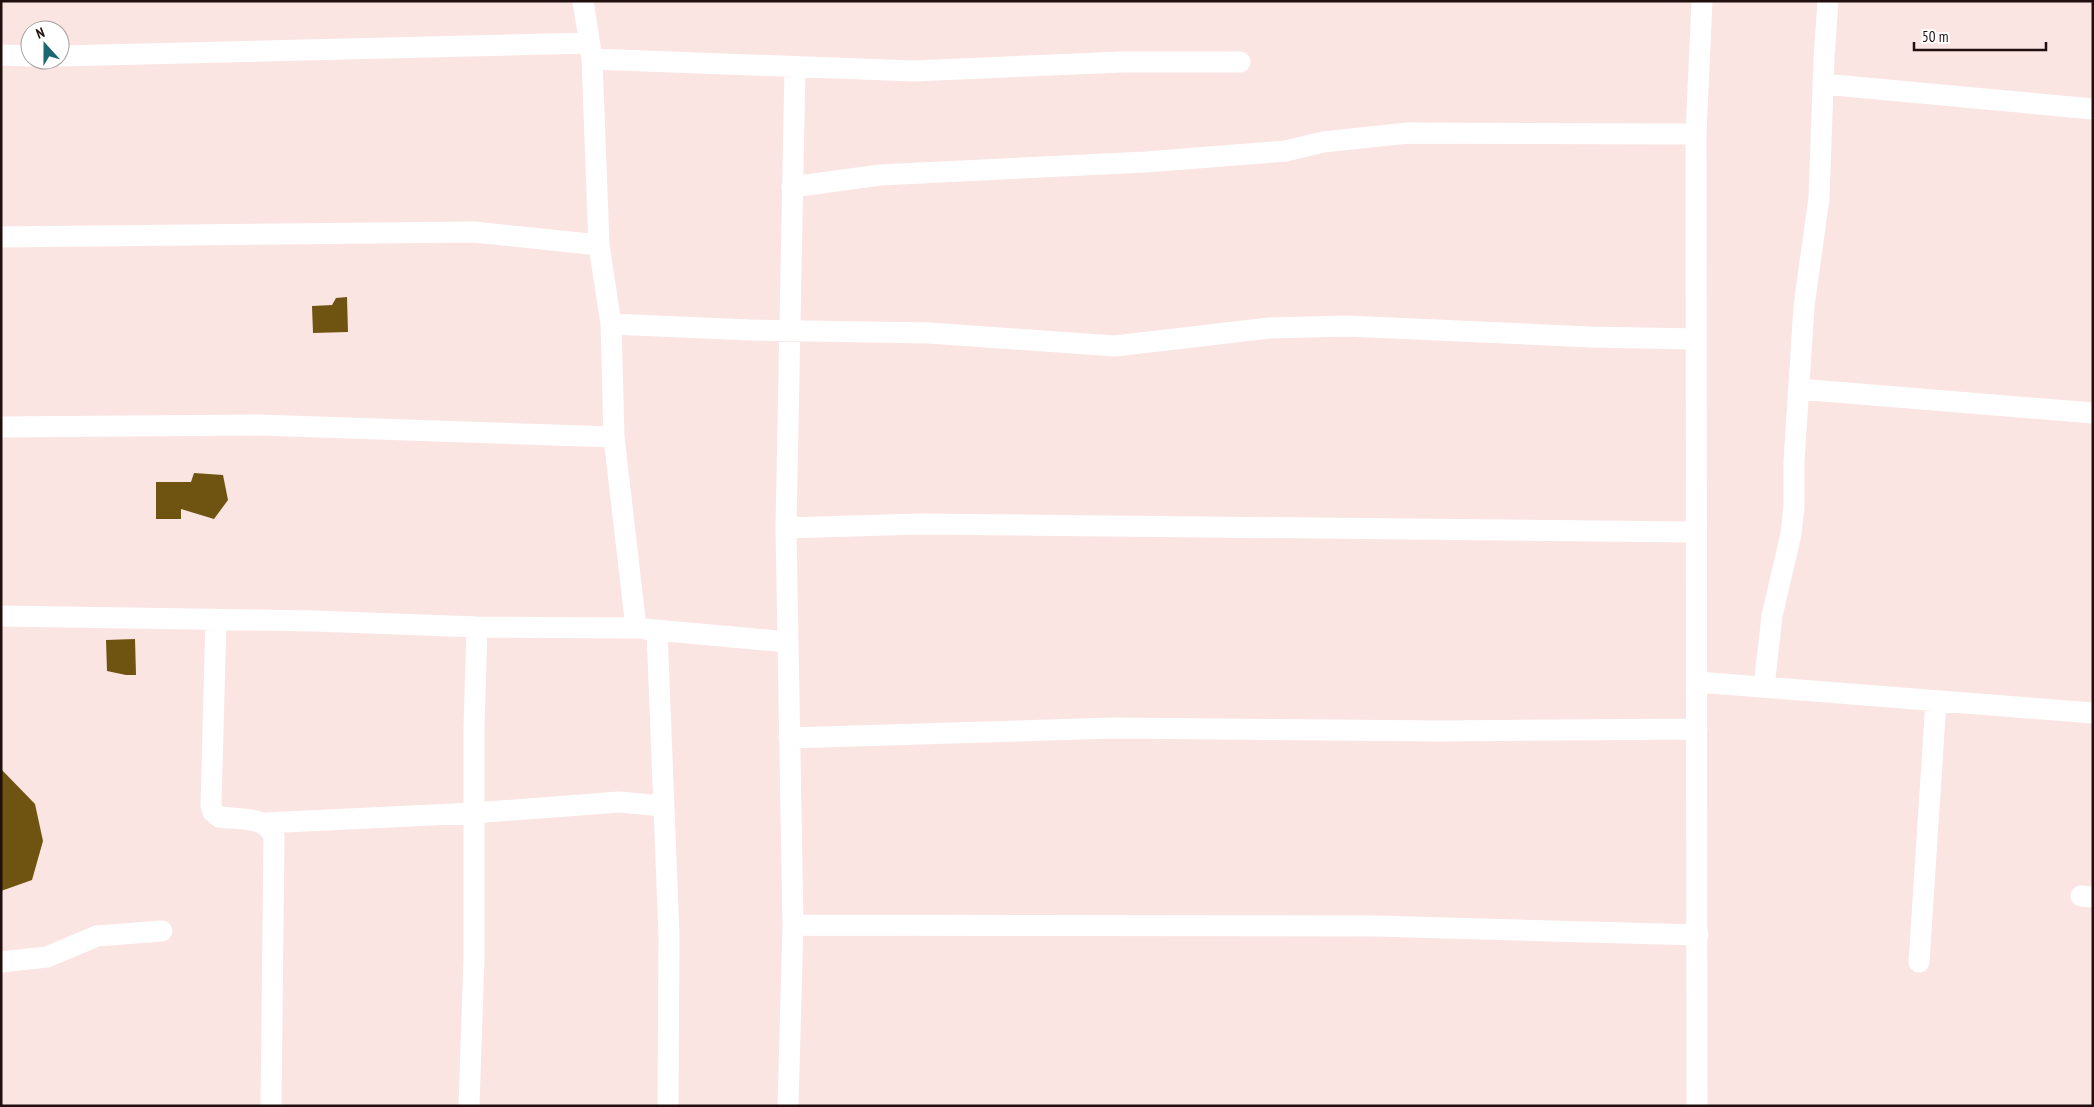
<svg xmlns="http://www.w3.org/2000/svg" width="2094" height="1107" font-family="'PT Sans Narrow',sans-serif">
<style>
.building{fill:#6f5411}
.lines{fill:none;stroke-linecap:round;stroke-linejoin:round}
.minor{stroke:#fff;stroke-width:21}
</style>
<rect width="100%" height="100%" fill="#fae5e3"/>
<path class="building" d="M347,297l1,35 -35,1 -1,-27 20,-1 4,-7z
M194,473l29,2 5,25 -14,19 -33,-10v10h-25v-37h35z
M135,639l1,36h-10l-19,-4 -1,-31z
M1,769l34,35 8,37 -11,39 -31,11z"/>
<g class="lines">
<path class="minor" d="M1,55l29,1
M60,56l528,-13
M592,59l322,12 208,-9h118
M1823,84l270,25
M792,187l88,-12 266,-13 140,-11 37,-9 85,-9 288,1
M1,237l473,-5 125,13
M611,324l139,6 179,3 186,13 154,-18 78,-2 243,11 105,2
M1799,389l294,24
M1,427l258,-2 355,12
M786,528l134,-4 776,8
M1,616l313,5 163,6 159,1 -22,-191 -3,-113 -12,-79 -7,-186 -9,-58
M216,620l-5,185 2,7 6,5c20,3 47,-2 55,20l-3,269
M644,629l144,13
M657,631l12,304 -1,171
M1697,682l396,31
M1764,687l8,-71 19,-82 3,-28v-44l10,-156 15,-108 5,-140 4,-57
M789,738l325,-10 327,3 256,-2
M264,823l210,-10 145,-11 44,4
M2081,896l12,1
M793,925l583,1 322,9
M1,962l46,-5 50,-21 65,-5
M1919,962l17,-261
M469,1106l5,-148v-230l3,-101
M788,1106l5,-181 -7,-397 9,-461
M1697,1106l-1,-972 6,-133"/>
</g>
<rect width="2094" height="1107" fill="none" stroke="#200f0e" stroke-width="5"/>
<g transform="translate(45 45) rotate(339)"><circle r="24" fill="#ffffff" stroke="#a69f9f"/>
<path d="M0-4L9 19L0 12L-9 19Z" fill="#1c6870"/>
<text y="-8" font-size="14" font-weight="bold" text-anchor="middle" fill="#200f0e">N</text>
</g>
<path d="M1914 42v8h132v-8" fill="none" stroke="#200f0e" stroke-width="2.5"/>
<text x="1922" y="42" font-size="15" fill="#200f0e" stroke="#ffffff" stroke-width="4" paint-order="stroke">50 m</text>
</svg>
